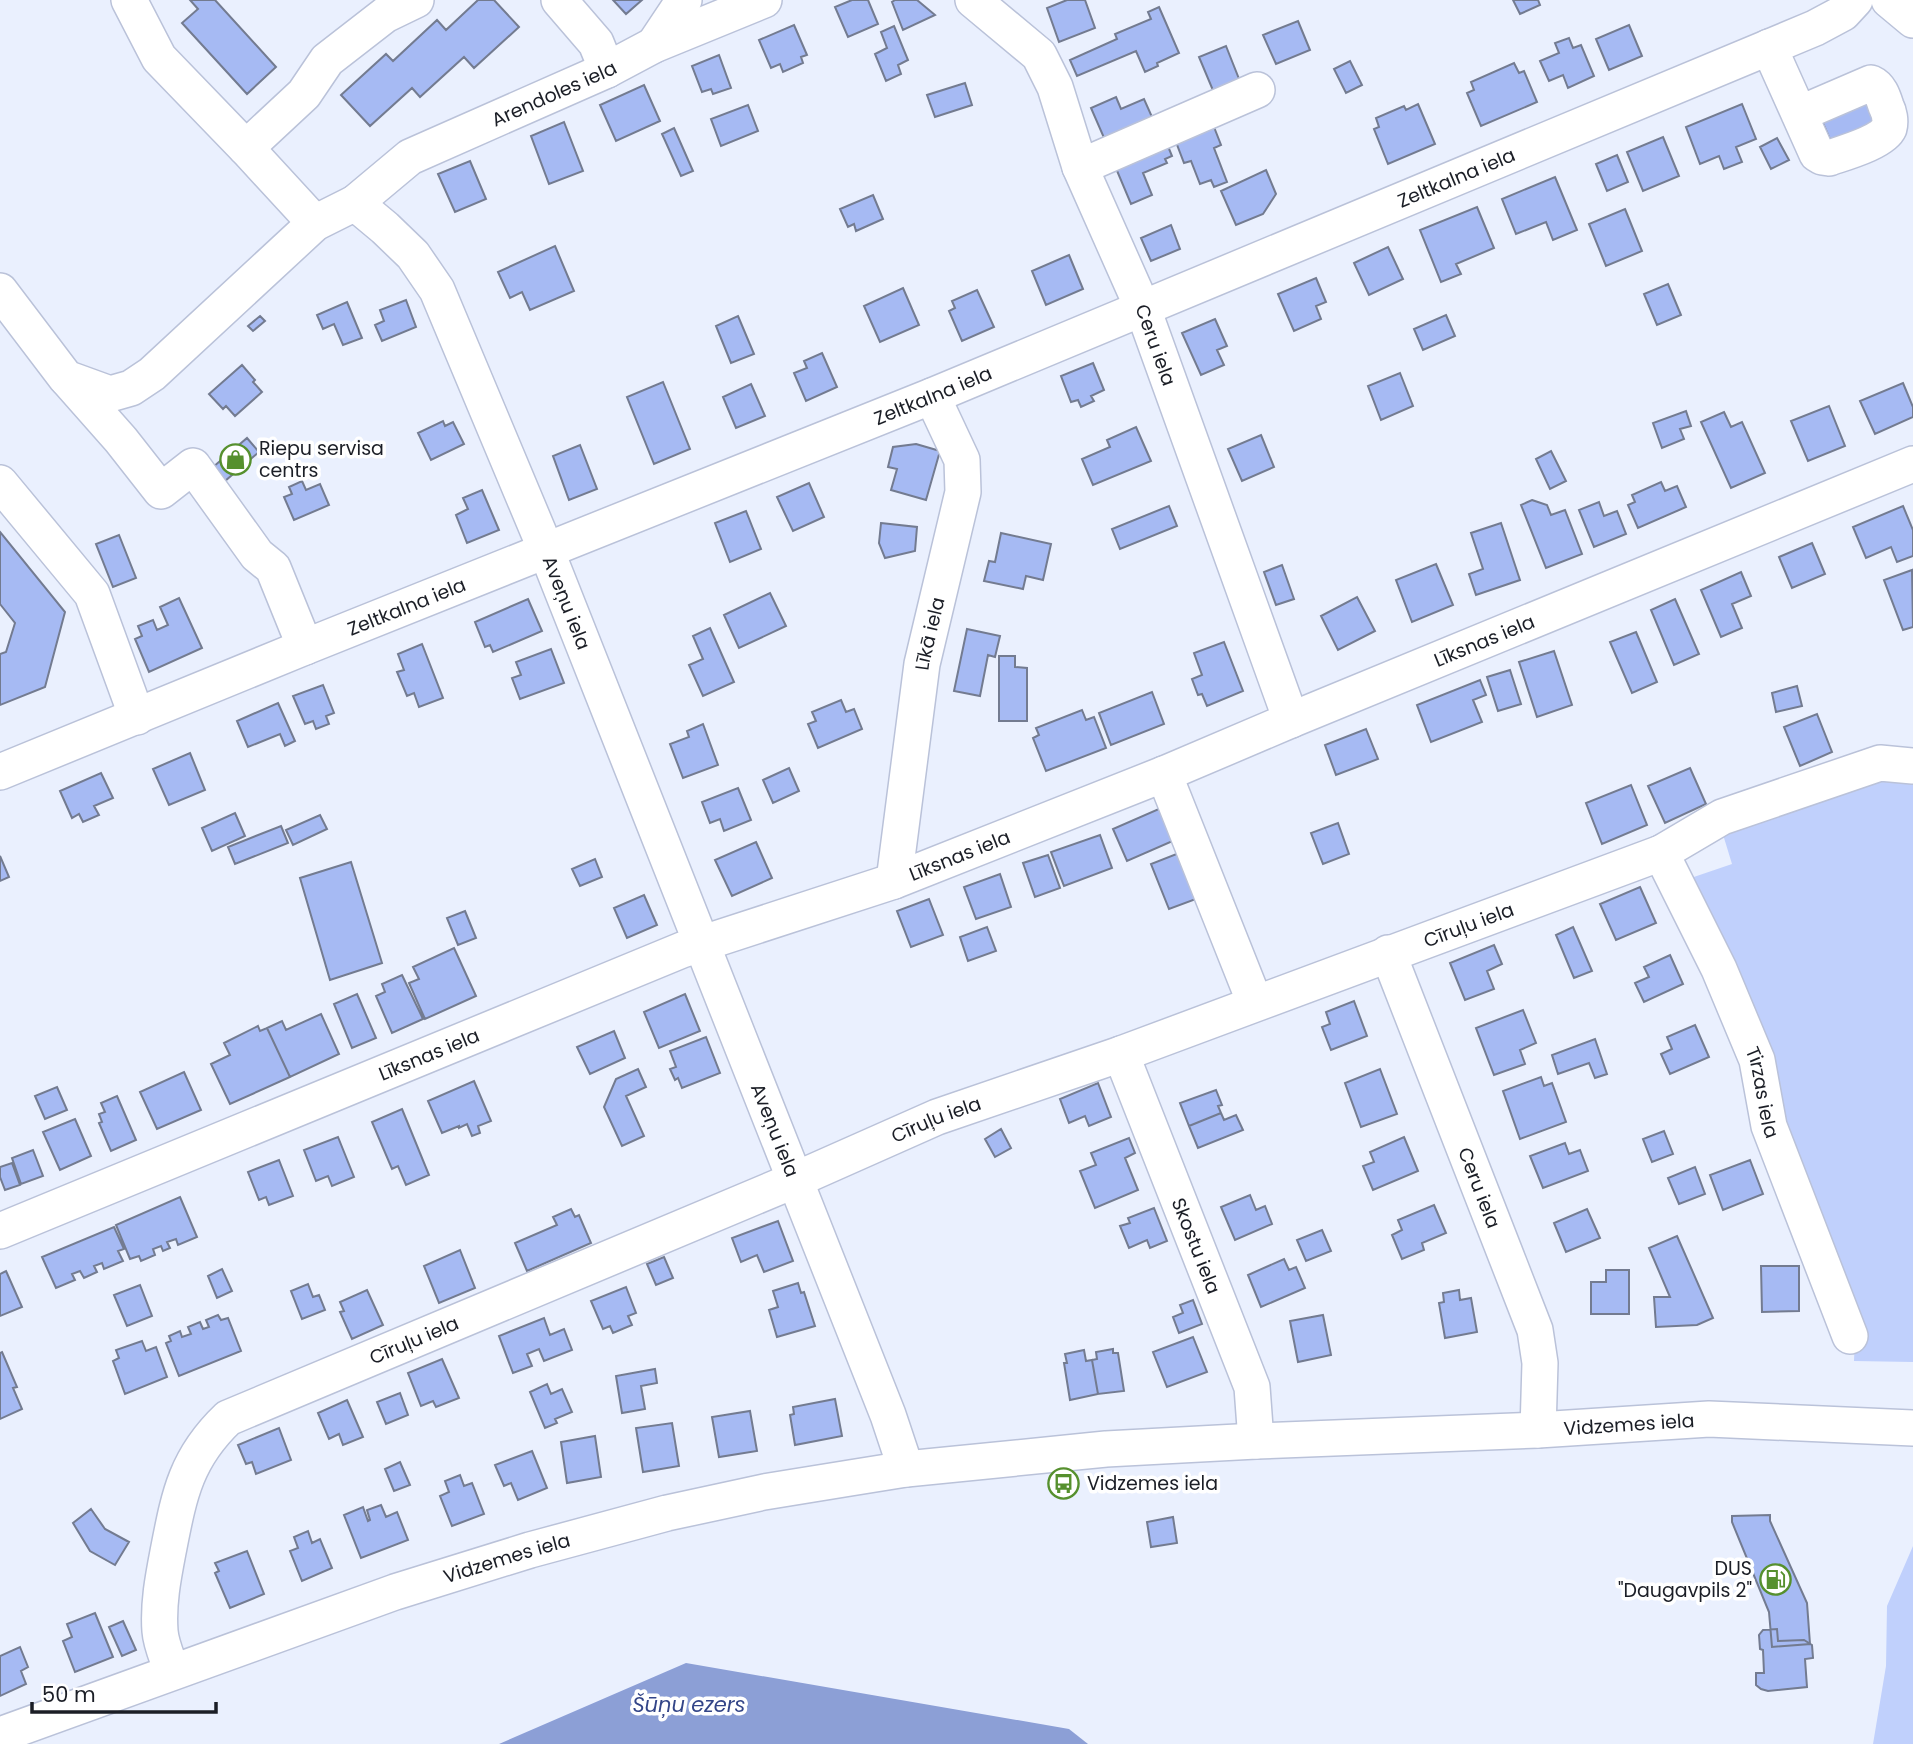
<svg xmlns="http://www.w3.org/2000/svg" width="1913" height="1744" font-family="Poppins,sans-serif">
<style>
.green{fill:#c0d0fc}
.water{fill:#8c9fd6}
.building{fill:#a6baf3;stroke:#737b90;stroke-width:2}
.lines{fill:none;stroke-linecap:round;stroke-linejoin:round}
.minor-casing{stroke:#bac2d9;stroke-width:38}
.minor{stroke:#fff;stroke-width:35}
.labels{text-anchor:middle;stroke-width:7;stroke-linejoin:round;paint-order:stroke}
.street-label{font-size:19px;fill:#1b1e26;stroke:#fff}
.poi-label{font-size:19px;fill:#1b1e26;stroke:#fff;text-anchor:start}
.water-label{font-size:21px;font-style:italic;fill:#334588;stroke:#fff}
</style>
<rect width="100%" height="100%" fill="#eaf0fe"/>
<path class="green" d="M1878,770l35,2v590l-59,-1 1,-25 -170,-456 47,-16 -11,-36z
M1913,1546v198h-40l13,-78 1,-60z"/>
<path class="water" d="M686,1663l383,66 19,15h-589z"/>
<path class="building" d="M190,0h25l61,67 -29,27 -65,-71 16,-14z
M478,0h16l25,27 -45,41 -10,-11 -44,40 -8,-9 -42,38 -29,-31 45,-41 7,7 44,-41 9,10z
M613,0h29l-16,14z
M852,0h16l10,24 -30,13 -13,-30z
M895,0h22l18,15 -32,15 -11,-28z
M1067,0h18l10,28 -36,14 -12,-34z
M1513,0h25l2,5 -20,9z
M1159,7l20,46 -22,10 1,3 -13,6 -9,-21 -59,25 -7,-16 47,-21 -2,-5 36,-15 -3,-7z
M1298,21l12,29 -34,14 -13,-29z
M794,25l13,30 -6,2 2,6 -20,9 -3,-8 -9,4 -12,-28z
M1629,25l13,31 -33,14 -13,-31z
M894,26l14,34 -10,5 3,9 -15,7 -11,-27 12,-6 -6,-16z
M1569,38l4,10 8,-3 13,31 -26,12 -5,-13 -14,6 -9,-20 19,-8 -4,-10z
M1226,46l17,43 -26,11 -18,-43z
M719,55l12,33 -18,6 -2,-5 -9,3 -10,-26z
M1350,61l12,24 -16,8 -12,-24z
M1514,63l5,10 5,-2 13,31 -56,24 -14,-33 7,-3 -3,-8z
M965,83l7,22 -37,12 -8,-22z
M644,85l16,36 -44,20 -16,-36z
M1116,97l5,12 23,-10 12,27 -48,21 -17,-39z
M1875,98l9,22 -52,24 -10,-23z
M1418,104l17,40 -47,20 -14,-35 5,-2 -3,-9 28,-12 2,4z
M1742,104l14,35 -20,8 6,15 -18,7 -5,-13 -19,8 -14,-37z
M748,105l10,26 -37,15 -10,-27z
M564,122l19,49 -34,13 -18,-48z
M1214,127l7,18 -7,3 13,34 -13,5 -3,-7 -11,4 -9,-23 -7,2 -8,-21z
M674,128l19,43 -12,5 -19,-42z
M1663,137l16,39 -36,15 -16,-39z
M1777,138l12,22 -18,9 -11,-22z
M1167,144l5,12 -7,3 2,4 -24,10 9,22 -21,9 -16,-38z
M1617,155l11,27 -21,9 -11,-27z
M470,161l16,38 -31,13 -17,-38z
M1266,170l10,24 -13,20 -27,11 -15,-34z
M1555,177l22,53 -24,10 -7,-18 -30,12 -14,-35z
M873,195l10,24 -27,12 -2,-7 -6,3 -8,-18z
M1477,207l17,41 -38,16 5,10 -20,8 -21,-52z
M1625,209l17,42 -36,15 -17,-42z
M1171,225l9,24 -29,12 -10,-23z
M555,246l19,45 -44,19 -8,-18 -12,6 -12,-26z
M1388,247l15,32 -34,16 -15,-32z
M1069,255l14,34 -37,16 -14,-34z
M1316,278l10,24 -10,4 5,13 -27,12 -16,-37z
M1668,284l13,31 -24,10 -13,-31z
M903,288l16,37 -39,17 -16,-36z
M977,290l17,37 -32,14 -13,-30 6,-3 -3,-7z
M406,300l10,27 -34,14 -7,-16 9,-4 -4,-11z
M347,302l15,36 -19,7 -9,-21 -11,5 -6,-14z
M1446,315l9,21 -32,14 -9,-21z
M260,316l5,5 -12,10 -5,-5z
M738,316l16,38 -23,9 -15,-37z
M1215,319l12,27 -10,4 7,15 -23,10 -19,-42z
M822,353l15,34 -31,14 -12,-28 13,-5 -3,-7z
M1093,363l11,27 -13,6 3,5 -13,6 -3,-7 -7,2 -10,-26z
M242,365l13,15 -2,2 9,10 -27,24 -9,-10 -3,3 -14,-15z
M1400,373l13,33 -32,14 -13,-34z
M663,382l27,67 -36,15 -27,-67z
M1903,383l10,24v10l-38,17 -15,-33z
M751,384l14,32 -29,12 -13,-31z
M1829,406l16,40 -37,15 -17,-40z
M1686,411l5,15 -11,3 4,10 -22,9 -9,-25z
M1724,412l7,15 11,-5 23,51 -34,15 -30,-66z
M443,421l2,5 8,-4 11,22 -33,16 -13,-27z
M1136,427l15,34 -58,24 -11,-26 28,-12 -3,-7z
M1261,435l13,32 -32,14 -14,-32z
M247,438l12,14 -34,29 -12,-14z
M916,444l24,7 -14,49 -35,-10 6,-21 -9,-2 5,-20z
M580,445l17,44 -28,11 -16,-44z
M1551,451l15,30 -16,8 -14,-30z
M302,481l4,9 14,-6 9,21 -35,15 -10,-23 8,-3 -3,-7z
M1661,482l4,9 12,-5 9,21 -48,21 -10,-23 7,-3 -3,-7z
M809,483l15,34 -31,14 -16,-34z
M482,490l17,40 -32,13 -11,-28 12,-6 -5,-11z
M1532,500l15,5 4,10 14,-5 17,44 -36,14 -25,-63z
M1599,502l5,14 13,-5 9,23 -32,13 -15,-37z
M1169,506l8,20 -57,23 -8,-20z
M1903,506l10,24v26l-16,6 -6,-15 -25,11 -13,-31z
M746,511l15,38 -31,13 -15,-39z
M881,523l36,4 -2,24 -30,7 -6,-15z
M1501,523l19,57 -44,15 -7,-21 14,-5 -12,-36z
M0,532l65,80 -20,75 -45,18v-51l6,-2 9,-29 -15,-19z
M1001,533l50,11 -8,36 -17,-4 -3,13 -39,-8 5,-20 6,1z
M119,535l17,43 -23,9 -17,-43z
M1812,543l13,31 -33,14 -13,-31z
M1436,564l17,41 -41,17 -16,-42z
M1282,565l12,34 -18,6 -12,-33z
M1912,570l1,57 -10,3 -19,-50z
M1741,572l10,24 -19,8 10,24 -21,9 -20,-47z
M770,593l16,33 -47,22 -15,-33z
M1357,597l18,34 -37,19 -17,-34z
M179,598l23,50 -53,24 -14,-33 7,-3 -4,-10 15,-6 4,10 11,-5 -8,-18z
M528,599l14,32 -49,21 -3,-7 -5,2 -10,-25z
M1675,599l24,55 -25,11 -23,-55z
M710,628l24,54 -31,14 -14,-31 14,-6 -10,-23z
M967,629l33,7 -5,21 -7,-2 -8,41 -26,-5z
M1636,632l21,50 -25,11 -22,-51z
M1224,642l19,49 -36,15 -5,-12 -4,1 -6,-16 10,-4 -8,-22z
M422,644l21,54 -24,9 -5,-14 -7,3 -10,-24 7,-2 -6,-16z
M551,649l13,34 -44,16 -8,-21 9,-3 -5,-13z
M1554,651l18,54 -35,12 -18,-55z
M999,656h16v11l12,1v53h-28z
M1510,670l11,34 -23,7 -11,-34z
M1480,680l6,15 -13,5 9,22 -51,20 -14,-37z
M323,685l11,28 -8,3 3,8 -13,5 -3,-8 -8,3 -12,-28z
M1797,686l5,20 -26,6 -4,-19z
M1152,692l12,32 -53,21 -12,-32z
M841,700l5,12 8,-3 8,20 -44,19 -10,-24 8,-3 -4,-9z
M278,703l17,38 -10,5 -5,-12 -32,13 -11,-26z
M1082,710l4,10 8,-3 12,31 -60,23 -13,-33 6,-3 -3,-7z
M1817,714l15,38 -32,14 -16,-39z
M703,724l15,41 -35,13 -13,-34 19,-7 -2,-6z
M1366,729l12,30 -42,16 -11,-30z
M190,753l15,37 -36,15 -16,-36z
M789,768l10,23 -26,12 -10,-23z
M1690,768l16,36 -41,19 -17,-37z
M101,773l12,25 -19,8 5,9 -16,7 -4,-8 -7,4 -12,-27z
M1631,785l16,40 -45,19 -16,-41z
M738,788l13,32 -27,11 -4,-12 -10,4 -8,-21z
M1161,808l14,32 -48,21 -14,-32z
M235,813l10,23 -33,15 -10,-23z
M320,815l7,14 -34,16 -7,-15z
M1338,823l11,31 -26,10 -12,-31z
M281,826l7,17 -53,21 -7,-17z
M1100,835l12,33 -48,18 -13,-34z
M756,842l16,36 -40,18 -17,-36z
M1179,853l17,46 -27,10 -18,-45z
M1048,855l12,33 -25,9 -12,-34z
M0,856l9,21 -9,4z
M595,859l7,18 -22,9 -8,-17z
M351,862l31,101 -52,17 -30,-102z
M1000,874l11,33 -35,12 -12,-32z
M1640,887l16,36 -40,17 -16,-36z
M644,895l13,30 -30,13 -13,-30z
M929,899l14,36 -32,12 -14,-36z
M465,911l11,27 -18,7 -11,-27z
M987,927l9,24 -28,10 -8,-24z
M1573,927l19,44 -18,7 -18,-43z
M1494,945l8,19 -15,7 7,18 -29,11 -15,-37z
M454,948l22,48 -51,23 -16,-36 10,-4 -6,-12z
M1670,955l13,29 -39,18 -9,-19 14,-6 -5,-10z
M402,975l21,44 -31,14 -16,-37 9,-4 -3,-8z
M357,994l19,44 -24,10 -18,-44z
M685,994l15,37 -41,17 -15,-36z
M1354,1001l13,35 -36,14 -9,-23 8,-3 -4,-12z
M1523,1010l13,33 -16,7 5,14 -31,11 -18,-47z
M321,1014l18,40 -49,23 -23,-49 15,-7 4,9z
M1695,1025l14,32 -39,17 -9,-20 11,-5 -5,-12z
M258,1026l2,5 7,-3 23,49 -60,27 -19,-40 19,-9 -6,-12z
M614,1031l11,27 -35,16 -13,-27z
M706,1037l14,36 -38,15 -4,-10 -3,2 -5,-11 6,-2 -6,-16z
M1595,1039l12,35 -12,4 -6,-15 -31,11 -6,-19z
M638,1069l8,18 -20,9 18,40 -22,10 -18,-39 12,-28z
M1380,1069l17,45 -36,13 -16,-44z
M184,1072l17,38 -44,19 -17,-37z
M1541,1077l3,9 8,-3 14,39 -46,17 -17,-48z
M474,1081l17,40 -13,5 2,7 -8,3 -5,-12 -8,4v-2l-17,7 -14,-32z
M1098,1083l13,34 -22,9 -4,-10 -16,7 -9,-24z
M57,1087l10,23 -22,9 -10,-23z
M1216,1090l6,15 -4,1 3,7 -32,13 -9,-23z
M117,1096l19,44 -25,11 -12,-28 3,-1 -3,-8 6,-2 -4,-9z
M402,1109l27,66 -23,10 -8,-19 -6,3 -20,-47z
M1221,1113l3,7 12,-5 7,15 -45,18 -9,-22z
M75,1119l16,37 -31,14 -17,-38z
M1001,1129l10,19 -16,9 -10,-18z
M1664,1131l9,23 -21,8 -9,-23z
M338,1137l16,40 -22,9 -4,-10 -12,5 -12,-31z
M1404,1137l14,34 -45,19 -10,-24 11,-4 -4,-10z
M1129,1138l6,15 -10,5 13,32 -43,18 -15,-37 16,-6 -5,-12z
M1565,1143l4,11 11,-4 8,21 -45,17 -13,-32z
M33,1150l10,26 -22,8 -9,-26z
M279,1160l14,36 -24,9 -3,-8 -7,3 -11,-28z
M1750,1160l13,34 -40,16 -13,-35z
M12,1163l8,22 -15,5 -5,-13v-10z
M1695,1167l10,27 -26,10 -11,-26z
M1250,1195l6,15 9,-4 7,18 -37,16 -14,-33z
M180,1197l17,40 -19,8 -2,-6 -9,3 3,6 -7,3 -2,-5 -8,3 2,6 -14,6 -2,-5 -9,3 -14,-34z
M1434,1205l12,28 -24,10 2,7 -22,9 -10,-24 10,-5 -4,-10z
M1154,1208l13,33 -17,7 -3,-8 -18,8 -9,-22 10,-3 -2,-5z
M571,1209l4,8 4,-2 12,28 -64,28 -12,-28 42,-18 -4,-8z
M1587,1209l13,29 -34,14 -12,-29z
M778,1221l15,40 -29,11 -7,-17 -16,7 -9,-24z
M114,1227l10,22 -6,2 5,10 -19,8 -2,-6 -8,3 3,6 -13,6 -4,-7 -8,3 3,6 -19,8 -14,-31z
M1322,1230l9,21 -25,10 -9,-21z
M1677,1236l36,82 -16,7 -41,2 -2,-30h16l-21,-49z
M460,1250l15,38 -36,15 -15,-37z
M664,1257l9,21 -17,7 -9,-21z
M1284,1259l5,11 7,-3 9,21 -44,19 -13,-32z
M1761,1266h38v45l-37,1z
M222,1269l10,22 -15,7 -9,-22z
M1606,1270h23v44h-38v-32h15z
M6,1271l16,36 -22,9v-42z
M798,1283l3,10 3,-1 11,34 -38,11 -8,-27 9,-3 -5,-16z
M308,1284l5,13 6,-2 6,15 -23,9 -11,-28z
M140,1285l12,31 -25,10 -13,-31z
M626,1287l10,26 -8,3 4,9 -19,8 -3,-7 -7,3 -12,-28z
M367,1290l16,35 -31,14 -12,-27 4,-1 -4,-9z
M1459,1290l1,10 11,-2 6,34 -32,6 -6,-35 5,-1 -1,-9z
M1193,1300l9,24 -23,9 -6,-16 10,-4 -3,-8z
M218,1315l3,5 7,-2 13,33 -62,25 -13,-33 5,-2 -2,-5 11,-5 2,6 9,-3 -3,-7 12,-5 3,7 6,-2 -3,-7z
M1323,1315l8,40 -33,7 -8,-41z
M544,1318l6,17 14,-6 8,21 -28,11 -5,-12 -12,5 5,12 -19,7 -14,-37z
M1193,1337l14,35 -40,15 -14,-35z
M142,1341l4,10 10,-4 11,30 -42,17 -12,-33 6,-3 -3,-8z
M1113,1349v4h5l6,38 -26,3 -6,-34 5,-1 -1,-7z
M1084,1350l2,11 6,-1 6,34 -28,6 -6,-37h3l-2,-9z
M2,1352l15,35 -4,1 9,21 -22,10v-66z
M442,1359l17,39 -23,9 -3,-6 -12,5 -13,-33z
M655,1369l2,14 -16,3 4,23 -23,4 -6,-37z
M547,1384l4,10 11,-5 10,23 -17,7 2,4 -12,5 -15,-36z
M400,1393l8,22 -22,9 -9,-22z
M835,1399l7,37 -47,9 -5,-30 4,-1 -1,-7z
M347,1400l16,37 -20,8 -4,-11 -10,5 -11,-26z
M750,1411l7,40 -38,6 -7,-40z
M672,1423l7,43 -36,6 -7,-44z
M279,1428l12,32 -35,14 -4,-12 -6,2 -8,-19z
M595,1436l6,41 -34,6 -6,-41z
M532,1451l15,37 -29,12 -7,-17 -7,3 -9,-21z
M400,1462l10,23 -16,6 -9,-22z
M460,1475l4,11 8,-3 12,31 -32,12 -12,-30 9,-4 -4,-11z
M381,1505l5,12 11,-5 11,28 -47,18 -17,-43 19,-8 5,14 2,-1 -3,-10z
M91,1509l14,20 24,13 -14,23 -25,-14 -17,-28z
M1770,1515v6l37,82 3,41 -38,3 -3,-35 -37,-90v-6z
M1173,1517l4,26 -26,4 -4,-25z
M308,1531l4,12 8,-4 12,29 -30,13 -12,-30 8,-3 -4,-11z
M247,1551l17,43 -34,14 -15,-35 4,-2 -4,-8z
M95,1613l18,44 -38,15 -12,-31 9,-4 -5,-13z
M123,1621l13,29 -14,6 -13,-29z
M1777,1629l1,12 26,-1 8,5 1,13 -8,1 2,28 -39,4 -7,-2 -5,-4v-12h8l-1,-23 -3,-1 -1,-14 4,-5z
M20,1647l8,20 -7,4 5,13 -26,12v-40z"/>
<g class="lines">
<defs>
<g id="minor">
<path d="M129,0l30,58 87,90 69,75"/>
<path d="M559,0l37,43 11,27"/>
<path id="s1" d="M973,0l66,55 16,32 25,80 63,142 148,411"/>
<path d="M1889,0l24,20"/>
<path d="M654,45l30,-45"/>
<path d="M1769,47l48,107 5,3 7,1c14,-5 54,-16 60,-30 2,-7 0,-16 -3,-22 -3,-9 -6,-19 -15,-23l-72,31"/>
<path d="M246,148l58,-54 23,-34 58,-45 31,-15"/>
<path d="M1080,167l177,-77"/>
<path id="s2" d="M355,203l55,-46 197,-87 47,-25 110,-45"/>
<path id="s3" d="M0,291l66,87 44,16 21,-6 21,-14 163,-151 40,-20 30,25 28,27 24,35 109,260 249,630 93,235 18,54"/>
<path d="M68,380l53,60 40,51 32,-25 64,89 16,13 32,79"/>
<path d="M0,483l92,111 45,123"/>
<path id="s4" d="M0,772l305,-125 627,-251 883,-368 28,-15 12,-13"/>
<path d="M1164,774l91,229"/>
<path id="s5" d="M1661,853l58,116 38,91 12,66 81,210"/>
<path id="s6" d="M894,881l28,-217 41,-172 -1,-32 -30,-64"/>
<path id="s7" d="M1388,953l147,377 5,33 -2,67"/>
<path id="s8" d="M1121,1054l131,333 4,54"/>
<path id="s9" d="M0,1231l682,-281 212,-69 270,-107 127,-54 622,-256"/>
<path id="s10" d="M172,1672c-4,-13 -11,-27 -12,-41 -2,-27 3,-53 8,-79 11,-56 17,-93 60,-134l567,-238 142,-63 184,-63 540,-201 61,-36 158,-54 33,3"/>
<path id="s11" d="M0,1735l395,-143 135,-42 137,-37 97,-21 86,-14 56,-9 200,-20 150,-8 282,-11 171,-11 204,9"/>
</g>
</defs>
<use href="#minor" class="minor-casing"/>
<use href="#minor" class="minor"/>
</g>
<defs>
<symbol id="shop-ring" viewBox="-11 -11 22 22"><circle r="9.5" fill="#fff" stroke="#56902e" stroke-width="1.5"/><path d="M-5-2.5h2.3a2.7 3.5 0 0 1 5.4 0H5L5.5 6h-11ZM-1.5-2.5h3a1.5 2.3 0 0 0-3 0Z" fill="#56902e"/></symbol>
<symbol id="bus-ring" viewBox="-11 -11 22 22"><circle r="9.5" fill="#fff" stroke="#56902e" stroke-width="1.5"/><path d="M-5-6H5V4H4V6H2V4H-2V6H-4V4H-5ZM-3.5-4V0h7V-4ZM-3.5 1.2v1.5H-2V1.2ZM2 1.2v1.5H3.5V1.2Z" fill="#56902e"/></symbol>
<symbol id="fuel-ring" viewBox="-11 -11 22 22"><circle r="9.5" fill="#fff" stroke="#56902e" stroke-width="1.5"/><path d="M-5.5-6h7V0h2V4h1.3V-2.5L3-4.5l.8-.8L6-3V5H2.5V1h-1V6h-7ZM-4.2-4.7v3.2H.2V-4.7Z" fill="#56902e"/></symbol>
</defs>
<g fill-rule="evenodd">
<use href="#shop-ring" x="218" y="442" width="35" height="35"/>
<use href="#bus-ring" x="1046" y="1466" width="35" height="35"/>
<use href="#fuel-ring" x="1758" y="1562" width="35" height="35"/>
</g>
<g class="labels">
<g class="street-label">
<text dy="7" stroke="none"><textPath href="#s2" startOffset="229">Arendoles iela</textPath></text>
<text dy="7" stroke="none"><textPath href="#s4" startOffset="1573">Zeltkalna iela</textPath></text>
<text dy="7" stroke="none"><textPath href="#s1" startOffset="399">Ceru iela</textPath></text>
<text dy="7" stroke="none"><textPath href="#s4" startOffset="1006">Zeltkalna iela</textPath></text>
<text dy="7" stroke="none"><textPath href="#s3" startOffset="929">Aveņu iela</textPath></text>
<text dy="7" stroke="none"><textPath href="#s4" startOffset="439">Zeltkalna iela</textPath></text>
<text dy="7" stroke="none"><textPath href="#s6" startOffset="250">Līkā iela</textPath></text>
<text dy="7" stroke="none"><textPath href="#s9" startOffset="1598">Līksnas iela</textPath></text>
<text dy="7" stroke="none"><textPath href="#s9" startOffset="1031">Līksnas iela</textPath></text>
<text dy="7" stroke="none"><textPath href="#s10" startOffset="1608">Cīruļu iela</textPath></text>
<text dy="7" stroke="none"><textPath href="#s9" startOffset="464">Līksnas iela</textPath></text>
<text dy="7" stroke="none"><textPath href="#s5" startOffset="261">Tirzas iela</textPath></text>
<text dy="7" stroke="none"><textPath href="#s10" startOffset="1041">Cīruļu iela</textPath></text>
<text dy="7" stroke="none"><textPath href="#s3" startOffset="1496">Aveņu iela</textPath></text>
<text dy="7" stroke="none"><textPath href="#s7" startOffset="252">Ceru iela</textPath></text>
<text dy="7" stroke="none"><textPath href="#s8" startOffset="206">Skostu iela</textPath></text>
<text dy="7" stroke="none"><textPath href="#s10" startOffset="474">Cīruļu iela</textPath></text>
<text dy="7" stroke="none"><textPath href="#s11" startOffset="1671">Vidzemes iela</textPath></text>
<text dy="7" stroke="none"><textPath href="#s11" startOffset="537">Vidzemes iela</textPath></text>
</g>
<g class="poi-label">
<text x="259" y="455">Riepu servisa<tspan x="259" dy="22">centrs</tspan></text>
<text x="1087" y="1490">Vidzemes iela</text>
<text x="1752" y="1575" text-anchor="end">DUS<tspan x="1752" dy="22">"Daugavpils 2"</tspan></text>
</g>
<g class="water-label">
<text x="689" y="1712">Šūņu ezers</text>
</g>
</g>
<path d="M32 1702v10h184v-10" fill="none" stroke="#1b1e26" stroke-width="3.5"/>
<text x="42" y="1702" font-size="21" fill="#1b1e26" stroke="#ffffff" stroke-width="5" paint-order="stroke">50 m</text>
</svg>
